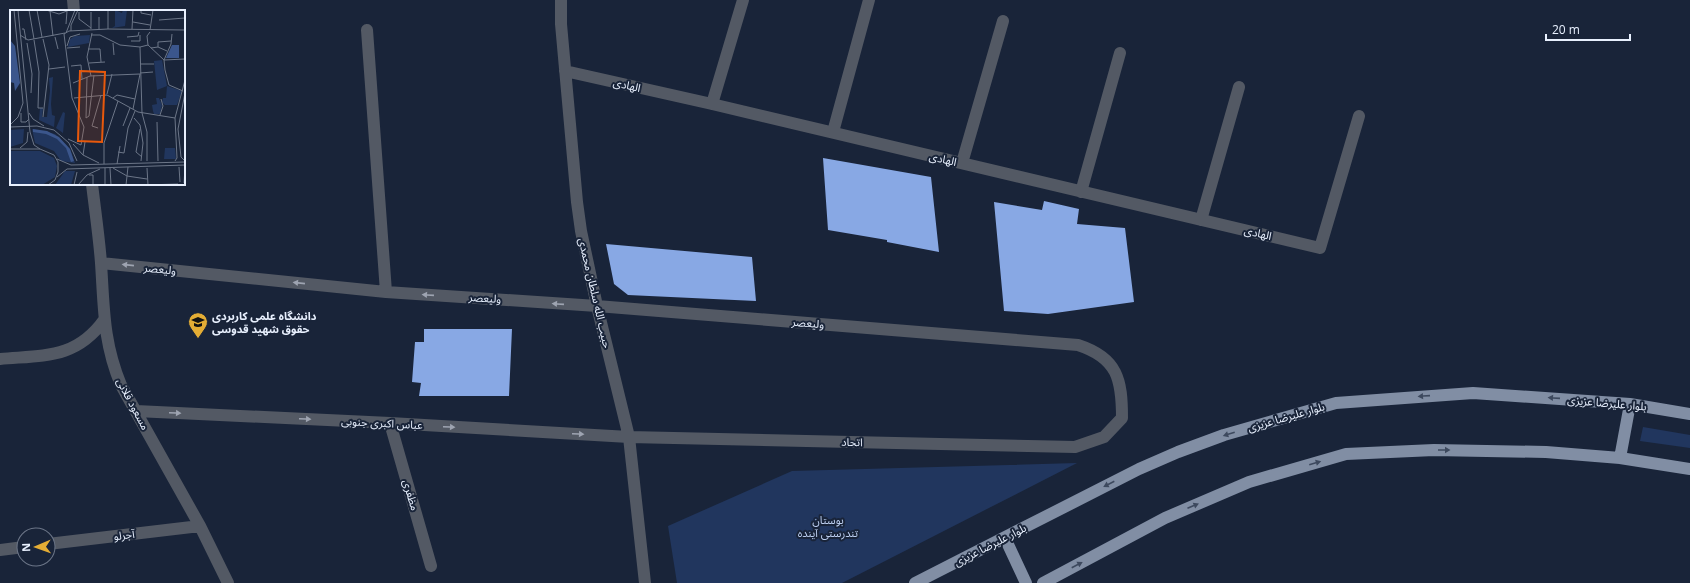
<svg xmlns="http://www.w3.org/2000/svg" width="1690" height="583" font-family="'Open Sans','Noto Sans Arabic',sans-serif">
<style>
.green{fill:#21365e}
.building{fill:#88a8e4}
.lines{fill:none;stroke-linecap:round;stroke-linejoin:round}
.minor{stroke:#535964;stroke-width:12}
.major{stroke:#818ea4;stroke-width:12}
.oneway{fill:#9ea4b1}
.oneway2{fill:#3d495e}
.labels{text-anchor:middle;stroke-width:4;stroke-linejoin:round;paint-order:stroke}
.street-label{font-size:11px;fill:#e8f0fe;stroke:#192439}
.poi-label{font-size:11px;font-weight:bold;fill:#e8f0fe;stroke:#192439;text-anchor:start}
.park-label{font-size:11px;fill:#bdcff0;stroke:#192439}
.inset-road{fill:none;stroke:#6c7688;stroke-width:1}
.view{fill:#e8590c;fill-opacity:0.15;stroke:#e8590c;stroke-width:2}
.inset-edge{fill:none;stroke:#e8f0fe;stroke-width:2}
</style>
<rect width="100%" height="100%" fill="#192439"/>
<path class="green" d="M1643,427l47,8v13l-50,-7z
M1077,463l-235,120h-165l-9,-57 124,-55z"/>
<path class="building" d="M823,158l108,19 8,75 -52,-10v-2l-59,-10z
M1044,201l35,8 -2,15 48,4 9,74 -86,12 -44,-3 -10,-109 48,8z
M606,244l146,13 4,44 -128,-6 -14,-11z
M424,329h88l-3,67h-90l2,-13 -9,-1 3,-40h9z"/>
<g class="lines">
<path class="minor" d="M73,0l1,11
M561,0v24l16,178 4,29 16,75 32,131 16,146
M367,30l19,262
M565,71l147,33 608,144 39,-132
M712,104l31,-104
M833,132l36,-132
M962,163l41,-142
M92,184c3,26 7,52 9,79 3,44 2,79 20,122l79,141 28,57
M1081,192l39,-139
M1201,220l38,-133
M101,263l285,29 211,14 481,39c40,13 44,35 44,73l-18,19 -29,10 -446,-10 -239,-14 -254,-12
M0,359c44,-4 76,0 104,-39
M390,423l41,143
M48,544l152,-18
M0,550l24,-3"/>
<path class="major" d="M1620,458l10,-54
M1005,538l21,45
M915,583l224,-114 39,-17 46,-17 112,-32 137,-10 157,11 60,10
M1043,583l122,-65 84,-36 97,-28 88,-4 112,2 74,6 70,11"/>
</g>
<defs><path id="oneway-solid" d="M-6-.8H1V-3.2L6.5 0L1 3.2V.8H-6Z"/></defs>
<g class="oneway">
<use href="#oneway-solid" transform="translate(128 265) rotate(-174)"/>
<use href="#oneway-solid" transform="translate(299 283) rotate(-174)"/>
<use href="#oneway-solid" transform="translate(428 295) rotate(-176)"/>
<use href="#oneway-solid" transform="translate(558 304) rotate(-176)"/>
<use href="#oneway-solid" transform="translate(175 413) rotate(3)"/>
<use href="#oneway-solid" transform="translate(305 419) rotate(3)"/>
<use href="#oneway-solid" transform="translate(449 427) rotate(3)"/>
<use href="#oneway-solid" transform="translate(578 434) rotate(3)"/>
</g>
<g class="oneway2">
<use href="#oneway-solid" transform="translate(1424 396) rotate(176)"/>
<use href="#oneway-solid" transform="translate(1554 398) rotate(-176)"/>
<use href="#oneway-solid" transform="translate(1229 434) rotate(163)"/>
<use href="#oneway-solid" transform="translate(1444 450)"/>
<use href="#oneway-solid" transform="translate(1315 463) rotate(-16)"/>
<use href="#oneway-solid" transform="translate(1109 484) rotate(153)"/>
<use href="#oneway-solid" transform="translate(1193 506) rotate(-23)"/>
<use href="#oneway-solid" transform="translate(1077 565) rotate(-28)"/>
</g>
<defs>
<symbol id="university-pin" viewBox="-11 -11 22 30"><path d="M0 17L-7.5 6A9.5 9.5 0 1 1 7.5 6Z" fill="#e4ad35" stroke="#192439"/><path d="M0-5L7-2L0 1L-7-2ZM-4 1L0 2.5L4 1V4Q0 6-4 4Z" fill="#111"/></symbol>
</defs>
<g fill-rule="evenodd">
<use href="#university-pin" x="187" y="311" width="22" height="30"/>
</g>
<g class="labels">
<g class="street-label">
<text transform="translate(627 85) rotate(13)" y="4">الهادی</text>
<text transform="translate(943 159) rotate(13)" y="4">الهادی</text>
<text transform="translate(1258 233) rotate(13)" y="4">الهادی</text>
<text transform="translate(160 269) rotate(6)" y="4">ولیعصر</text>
<text transform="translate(595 293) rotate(77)" y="4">حبیب الله سلطان محمدی</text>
<text transform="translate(485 298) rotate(4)" y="4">ولیعصر</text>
<text transform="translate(808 323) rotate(5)" y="4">ولیعصر</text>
<text transform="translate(1607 403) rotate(5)" y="4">بلوار علیرضا عزیزی</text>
<text transform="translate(133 404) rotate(62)" y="4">مسعود قلانی</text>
<text transform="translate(1286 417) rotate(-16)" y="4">بلوار علیرضا عزیزی</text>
<text transform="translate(382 423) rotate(3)" y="4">عباس اکبری جنوبی</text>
<text transform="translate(852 442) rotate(1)" y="4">اتحاد</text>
<text transform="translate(411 495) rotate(74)" y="4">مظفری</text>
<text transform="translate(124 535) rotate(-7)" y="4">آجرلو</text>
<text transform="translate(990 545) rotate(-27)" y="4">بلوار علیرضا عزیزی</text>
</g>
<g class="poi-label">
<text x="212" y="320">دانشگاه علمی کاربردی<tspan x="212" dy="13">حقوق شهید قدوسی</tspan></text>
</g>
<g class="park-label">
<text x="828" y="524">بوستان<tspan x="828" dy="13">تندرستی آینده</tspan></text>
</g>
</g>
<g transform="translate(10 10)">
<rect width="175" height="175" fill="#192439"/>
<path d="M105,0l7,3 1,-3h4l-2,16 -13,2 3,-2zM80,25l-1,8 -21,4 2,-8 5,-3zM152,50l5,26 15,5 -5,14h-12l-3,-3 1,-4h3l1,-12 -10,4 -3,-29zM43,67l-2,27 1,11 3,1 -1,11 -15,-7 1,-12h3l-1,9h5l3,-26 -1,-13zM146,88h3l3,7 -2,9h-6l-1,-3 -1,-6 5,-1zM53,102l2,1 -2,20 -7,-5zM14,119l-1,14 -13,4v-17zM22,119l23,5 15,15 5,14 -14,-2 -7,-10 -19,-8zM155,138h10l1,11h-12zM0,141h30l14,7 3,8 -2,11 -13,8h-32zM55,161h10l-4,14h-16z" fill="#21365e"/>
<path d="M0,30l5,6 5,37 -5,8 -1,-8 -4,-1zM162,35h7v13h-13zM23,119l14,2 12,6 11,12 4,12 -3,1 -5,-14 -9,-9 -11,-5 -13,-2z" fill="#3b568c"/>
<path class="inset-road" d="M8,0l12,122 4,13 6,4M19,0l5,29M27,0l5,27M36,0l13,4 8,-3 -1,13M131,0v3l10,2M40,1l3,25M69,2v7l12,9M149,10l26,-2M123,12l17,3M12,19h2l2,11M81,19v-17M98,19v-18M122,19l1,-19M89,20v-13M140,20l3,-20M61,21v-6l7,-15M140,22l-3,4 1,9 16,15M56,23l9,-23M162,24l-1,10 -7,16 1,10 4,15 14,6M10,25l8,5 37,-7M81,25h9l20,10 20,2 8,-2M45,27l3,12M117,27l11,-1 1,-4M33,29l6,26 -6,52M24,30l5,32 -1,36h5M121,31h9v-6M17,33l5,31 -1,19M103,33l1,12M57,36l3,-9 10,-3M130,37l2,66 5,19v29M148,37v-5l13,-1M57,38l13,-1M141,38l7,-1 9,4M78,39h12l1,13M154,50l21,-1M79,53l16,-1M130,54h14M61,56l10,-1 1,14M39,59l16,-2M130,63l13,-1M81,66l-4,-19 5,-24M77,67l-1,41 3,-2 5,-41M63,73l17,-7 50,-2 -7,35M97,84l5,-20M64,88l33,-3 31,17 37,6M103,88l4,-3 18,4M11,103v9h5l3,-3M19,103l4,6 11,7M150,105l3,-9 -2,-7M124,108l6,7 3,18 -2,18M147,112l1,39M0,115l8,-8 5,-14 -9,-93M113,116l7,-18M0,117l27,-1 17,4 15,13 8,18M88,118l-6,-2 9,-31M130,119l-4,23 6,5M58,129l13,6 3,-18 -12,-29 -8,-64 5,-3 39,-2 77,1M63,134l10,11 16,8M10,138l7,-6 1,-10M0,139h30l14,6 4,7v10l-3,8 -7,5M108,142l6,1 4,-25 7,-17M73,145l2,-13M47,149l14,6 114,-3M174,150l-3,-3 -3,-28 7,-36M165,151l2,-3 -2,-40 10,-38M94,154v-21l14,-42M107,154l3,-18M169,157l1,15M100,158l1,17M103,158l14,8 20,3M137,158l1,17M79,165h4v10M47,167l10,-8 118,-4M174,173l1,-15M64,175l3,-13M68,175l9,-10 13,-6M95,175v-17M116,175l2,-18M134,175l34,-1"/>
<path class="view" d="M70,61l25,1 -3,70 -24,-1z"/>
<rect width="175" height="175" class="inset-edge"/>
</g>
<g transform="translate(36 547) rotate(268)"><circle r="19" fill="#192439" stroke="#6c7688"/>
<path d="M0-3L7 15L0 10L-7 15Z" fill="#e4ad35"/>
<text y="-6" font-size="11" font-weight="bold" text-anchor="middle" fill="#e8f0fe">N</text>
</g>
<path d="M1546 34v6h84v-6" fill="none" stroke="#e8f0fe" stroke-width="2"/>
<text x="1552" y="34" font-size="12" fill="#e8f0fe" stroke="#192439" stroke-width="3" paint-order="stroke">20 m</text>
</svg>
